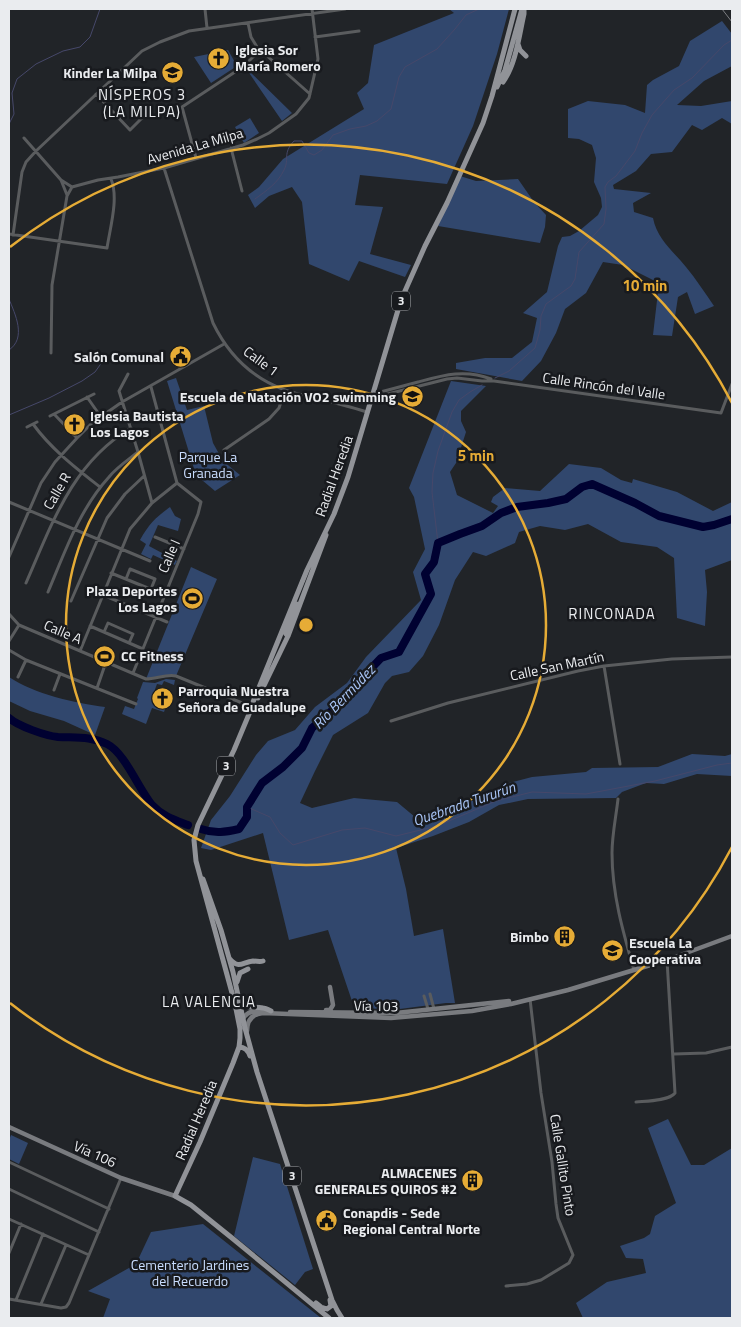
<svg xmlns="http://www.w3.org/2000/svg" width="741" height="1327" font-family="'Titillium Web',sans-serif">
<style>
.green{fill:#31476d}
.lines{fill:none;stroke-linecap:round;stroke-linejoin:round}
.stream{stroke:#46486a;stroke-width:1}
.river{stroke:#000131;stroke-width:8}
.minor{stroke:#5a5c5e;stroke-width:3}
.secondary{stroke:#797b7f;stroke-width:4.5}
.primary{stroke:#919398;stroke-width:5}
.rail{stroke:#7d7f83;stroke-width:1}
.ring{fill:none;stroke:#e6ac36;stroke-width:2.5}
.labels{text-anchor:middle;stroke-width:5;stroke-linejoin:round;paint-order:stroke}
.shield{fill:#181a1e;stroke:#abadb0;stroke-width:1}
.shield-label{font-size:12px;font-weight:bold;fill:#eaecef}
.poi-label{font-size:14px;font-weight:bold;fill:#eaecef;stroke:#181a1e;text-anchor:start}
.street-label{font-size:14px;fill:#eaecef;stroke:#181a1e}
.park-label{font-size:14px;fill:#c9ddfe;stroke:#181a1e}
.neighbourhood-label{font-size:15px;letter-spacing:1px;fill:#eaecef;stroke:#181a1e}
.water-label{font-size:15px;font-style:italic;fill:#a8c4f5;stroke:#181a1e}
.centre{fill:#e6ac36;stroke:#181a1e;stroke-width:2.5}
.ring-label{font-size:15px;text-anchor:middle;font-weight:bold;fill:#e6ac36;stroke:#181a1e;stroke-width:5;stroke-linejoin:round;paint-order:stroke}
</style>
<rect width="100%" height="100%" fill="#212428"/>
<path class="green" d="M449,9h60l-12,45 -24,72 -26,58 -87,-9 -5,30 28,2 -13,47 41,11 -6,12 -46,-16 -10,20 -40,-17 -7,-62 -10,-15 -23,9 -14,12 -7,-13 11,-8 24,-28 81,-50 -7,-16 11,-10 6,-38 80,-32z
M722,21l10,13v32l-28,15 -27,24 24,1 31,-5v23l-10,-6 -20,12 -10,-5 -20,27 -21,2 -15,17 -23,14 1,4 37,4 -18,10 1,9 19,6c4,21 20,33 33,49 10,12 19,26 28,39l-19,8 -8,-22 -9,5 -6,39 -19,-1 6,-52 -36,-18 -20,-3 -17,31 -21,16 -9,24 -15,28 -19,20 -66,-12v-6l29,-5h27l20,-16 5,-24 -14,-5 24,-21 11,-46 4,-9 8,-1 9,-5 19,-16 4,-8 -1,-9 -7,-16 2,-24 -4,-13 -13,-6 -11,-1v-29l20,-8 37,4 20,8 2,-28 6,-5 26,-14 11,-25z
M228,50l9,16 -26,17 -17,-26z
M245,67l47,46 -10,8z
M250,118l9,15 -15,10 -9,-16z
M460,176l16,5 42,-2 16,23 12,13 -1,12 -5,16 -102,-17z
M176,378l11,32 17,-4 9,37 10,18 17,14 -25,16 -19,-16 -29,-94z
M451,381l35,5 -25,25v10l5,11 -10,31 -6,9 7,23 36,18 5,-7 -7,-4 2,-5 12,-9 35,3 29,-27 32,4 20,12 11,3 1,-4 44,13 36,19 19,-9v58l-27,10 2,22 -2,34 -28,-8 -3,-60 -17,-11 -36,-5 -33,-18 -23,6 -25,-4 -21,6 -4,11 -29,13 -13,-4 -18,28 -16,45 -16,31 -14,16 -17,4 -7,7 -17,30 -35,22 -18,36 -15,32 12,5 42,-10 43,4 18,15 29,-9 28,-7 37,-18 23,-6 54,-5 6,-4 66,-1 34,-13 33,2 7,-2v22l-35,-2 -33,10 -18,-1 -24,9 -6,6 -88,1 -29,6 -30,17 -36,14 -37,12 10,41 8,47 29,-7 12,74h-9l-54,7 -38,-3 -26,-77 -39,10 -26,-107 -52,17 -10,-2 10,-28 19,-24 26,-41 12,-14 27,-11 20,-23 32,-24 19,-26 55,-57 -8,-28 12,-23 -11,-52 -5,-9z
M170,507l5,9 6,3 -3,12 -20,-6 -9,21 28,15 -2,4 -22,-10 -2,4 -10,-5 5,-10 -6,-4c9,-16 15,-22 30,-33z
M191,567l26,12 -41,97 -30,3z
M9,677c25,17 66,26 96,30l-10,28 -31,-14 -34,-10 -21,-10z
M166,679l9,1 -1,5 -10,-4 -2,4 -5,-1 -3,8 3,2 -4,10 12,5 -1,3 -12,-4 -6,16 -24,-10 3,-8 9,3 4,-10 -1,-1 6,-16 12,1z
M668,1119l23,46h13l28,-17v170h-149l-7,-15 31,-21 39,-9 -3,-14 -17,-1 -6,-12 24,-8 6,-4 5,-18 21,-13 -28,-75z
M11,1135l17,8 -9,21 -10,-5v-19z
M253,1157l27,7 33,105 -8,3 -10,13 -61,-49z
M203,1224l118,94h-218l7,-19 -22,-8 48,-27 15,-32z"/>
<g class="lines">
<path class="stream" d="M9,124l5,-10 -2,-21 5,-14 19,-15 27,-13 17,-4 10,-10 10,-28
M255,199c11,-8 23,-16 29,-29 6,-12 -2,-16 10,-29h8l7,12 5,2 8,-5 11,-15 17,-6 16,-3 11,-5 14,-12 8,-32 6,-10 32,-18 18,-20 11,-14 13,-6
M9,299c6,15 18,39 0,51
M495,378l14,-7 26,-23 5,-18 1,-14 5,-12 25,-18 4,-7 4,-27 25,-28 2,-15 -1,-22 3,-5 8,-6 19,-25 7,-18 10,-18 22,-25 18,-12 32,-33 8,-5
M9,415l40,-17 33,-17 13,-9 10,-14
M438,543l-6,-51 1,-19 5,-22 14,-39 7,-12 11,-8 12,-7
M247,807l23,10 10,16 13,12 49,-15 23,-2 31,8 41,-10 59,-25 36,-9 54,2 69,-13 62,-16 15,-2"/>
<path class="river" d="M9,718c9,8 37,18 49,19 17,1 33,-1 49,7 18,9 31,44 45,61 10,11 23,15 36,20
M201,829c14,5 25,3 38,0l8,-12v-10l15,-24 21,-16 19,-19 10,-20 39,-34 12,-17 18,-19 18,-6 32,-58 -6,-20 9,-12 4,-19 22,-9 22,-8 19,-13 16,-6 31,-4 18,-4 16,-12 10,-3 43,19 24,13 44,11 11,-2 18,-6"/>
<path class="minor" d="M205,9l2,19
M248,23l3,14 6,10 53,47
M315,37l44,-6
M96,94l34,36 14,-14
M24,138l37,42 11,7
M231,148l11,43
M196,158l-14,-51 62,-41 16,-16
M164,168l49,155c15,31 39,55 72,67 7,3 15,4 22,6 21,5 41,10 60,16
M61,180l6,15
M72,187l26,-7 20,-3 46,-9 79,-23 14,-6 12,-6 27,-19 13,-16 9,-39 -6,-50
M9,234l98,14c3,-20 12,-50 4,-69
M13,235l9,-63 4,-10 10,-11 106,-100 18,-9 29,-11 156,-22
M51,353l1,-68 15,-89 5,-9
M128,374l-9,17 19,61 14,51
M373,394c15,-4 30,-8 45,-12 26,-7 47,-13 73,-3
M87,397l14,20
M372,398l75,-19 10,-1 25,3h12l227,32 11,-29
M54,414l23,24
M50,416l44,-22
M33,424c18,25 43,44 67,63
M27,427l10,-5
M224,450l45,-31 10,-11 6,-18
M9,502l141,59
M155,537l29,12
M9,557l32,-74 14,-21 22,-24 15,-15 30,-21 102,-58
M111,573l54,22
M126,579l4,-10 25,10 -4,10
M26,583c26,-59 46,-120 105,-155
M48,592c17,-40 31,-82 61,-115 8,-10 19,-17 29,-25
M103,595l64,27
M71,601l36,-83 18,-24 19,-18
M9,614l10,11 127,54c10,0 20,-5 30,-3l76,31
M90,626l53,23
M104,632l4,-9 25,11 -4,9
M9,641l10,-16
M9,650l17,10 110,44
M80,651l50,-122 22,-26 25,-20
M604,666l16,98
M133,673l65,-159 3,-12 -24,-19 -26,-96
M18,677l8,-17
M97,688l9,-26
M54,690l6,-16
M391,721l57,-18 130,-32 26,-5 68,-7 60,-2
M618,799c-2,18 -6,36 -6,54 0,41 11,79 22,117
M430,994l4,15
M424,996l4,13
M674,1054l32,-1 26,-6
M636,1102c10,-1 33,-1 39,-9l-8,-133
M9,1162l100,47
M9,1189l90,43
M9,1219l80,36
M9,1253l12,-29
M506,1286l21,-2 14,-4 28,-17 4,-8 -15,-37 -2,-14 -4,-42 -11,-69 -11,-94
M9,1299l52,9 5,-1 3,-4 52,-125
M16,1300l27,-66
M41,1304l25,-59"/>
<path class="secondary" d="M326,1010h4l3,-5 -3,-18
M290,1012l106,1 113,-12
M242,1020c5,-9 13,-10 23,-9
M247,1031c0,-11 5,-17 16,-18l128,5 81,-7 39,-7 57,-14 99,-30 65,-24
M9,1127l112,51 54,18"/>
<path class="primary" d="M518,44l2,6 6,6
M503,82c13,-18 16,-46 21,-68v-5
M497,87l8,-17 17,-61
M288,636l-2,-2 1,-4 10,-26
M258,698l30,-62 38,-101
M203,879l18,51 12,42 12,56 12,44 75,228 5,10 5,8
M229,958c10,12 13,4 24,3 4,0 7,1 10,0
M237,982l3,-9 8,-4
M239,1001c7,9 14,5 24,7 1,0 6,2 8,3
M239,1047c6,0 9,3 11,9
M316,1303l5,4 6,2 4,-3 -1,-6
M329,1318l-97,-80 -41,-33 -16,-9 25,-54 33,-79 6,-16 1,-9v-9l-5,-25 -39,-143 -2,-21 4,-15 36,-75 18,-43 1,-5 54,-132 27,-56 14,-37 53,-177 24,-54 22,-43 36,-80 9,-27 23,-87"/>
<path class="rail" d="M722,9l10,13"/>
</g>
<g class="ring">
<circle cx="306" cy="625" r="240"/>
<path d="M732 847A480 480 0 0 1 10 1003M10 247A480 480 0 0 1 732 403"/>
</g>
<defs>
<symbol id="church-disc" viewBox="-11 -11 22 22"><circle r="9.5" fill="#e6ac36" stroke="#181a1e"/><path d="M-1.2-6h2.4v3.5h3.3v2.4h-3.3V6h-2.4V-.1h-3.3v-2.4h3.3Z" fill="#111"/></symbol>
<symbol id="school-disc" viewBox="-11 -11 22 22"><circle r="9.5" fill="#e6ac36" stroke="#181a1e"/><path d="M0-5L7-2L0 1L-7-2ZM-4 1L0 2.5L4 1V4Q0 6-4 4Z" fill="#111"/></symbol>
<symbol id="civic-disc" viewBox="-11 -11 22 22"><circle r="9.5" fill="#e6ac36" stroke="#181a1e"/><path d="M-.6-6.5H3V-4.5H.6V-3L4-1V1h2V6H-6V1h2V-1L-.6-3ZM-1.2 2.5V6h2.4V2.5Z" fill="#111"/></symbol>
<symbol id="stadium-disc" viewBox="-11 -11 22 22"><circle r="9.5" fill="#e6ac36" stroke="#181a1e"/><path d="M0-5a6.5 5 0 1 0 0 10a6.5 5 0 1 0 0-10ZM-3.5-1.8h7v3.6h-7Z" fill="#111"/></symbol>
<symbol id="building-disc" viewBox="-11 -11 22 22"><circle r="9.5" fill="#e6ac36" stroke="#181a1e"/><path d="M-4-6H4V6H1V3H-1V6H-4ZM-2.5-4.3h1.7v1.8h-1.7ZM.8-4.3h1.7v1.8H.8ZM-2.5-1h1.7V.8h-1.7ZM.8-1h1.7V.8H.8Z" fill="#111"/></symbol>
</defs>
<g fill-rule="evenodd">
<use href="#church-disc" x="206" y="46" width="25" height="25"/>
<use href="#school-disc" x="160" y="60" width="25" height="25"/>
<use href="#civic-disc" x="168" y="344" width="25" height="25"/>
<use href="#school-disc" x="400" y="384" width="25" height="25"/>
<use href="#church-disc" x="62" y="412" width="25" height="25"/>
<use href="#stadium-disc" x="180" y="586" width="25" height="25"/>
<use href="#stadium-disc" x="92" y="644" width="25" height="25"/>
<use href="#church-disc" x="150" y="686" width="25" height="25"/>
<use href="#building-disc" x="552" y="924" width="25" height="25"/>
<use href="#school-disc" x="600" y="938" width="25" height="25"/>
<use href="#building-disc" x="460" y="1168" width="25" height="25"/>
<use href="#civic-disc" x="314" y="1208" width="25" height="25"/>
</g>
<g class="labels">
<g class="shield">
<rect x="392" y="291.5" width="18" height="19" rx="4"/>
<rect x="217" y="756.5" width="18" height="19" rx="4"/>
<rect x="283" y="1166.5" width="18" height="19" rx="4"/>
</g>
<g class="shield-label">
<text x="401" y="305">3</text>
<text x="226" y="770">3</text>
<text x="292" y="1180">3</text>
</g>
<g class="poi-label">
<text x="235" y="55">Iglesia Sor<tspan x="235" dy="16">María Romero</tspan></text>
<text x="157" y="78" text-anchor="end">Kinder La Milpa</text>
<text x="164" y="362" text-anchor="end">Salón Comunal</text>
<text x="396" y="402" text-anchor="end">Escuela de Natación VO2 swimming</text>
<text x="90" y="421">Iglesia Bautista<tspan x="90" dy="16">Los Lagos</tspan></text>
<text x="177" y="596" text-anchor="end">Plaza Deportes<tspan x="177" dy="16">Los Lagos</tspan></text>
<text x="121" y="661">CC Fitness</text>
<text x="178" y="696">Parroquia Nuestra<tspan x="178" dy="16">Señora de Guadalupe</tspan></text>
<text x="549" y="942" text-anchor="end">Bimbo</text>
<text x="629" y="948">Escuela La<tspan x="629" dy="16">Cooperativa</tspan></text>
<text x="457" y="1178" text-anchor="end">ALMACENES<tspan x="457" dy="16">GENERALES QUIROS #2</tspan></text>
<text x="343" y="1218">Conapdis - Sede<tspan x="343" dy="16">Regional Central Norte</tspan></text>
</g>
<g class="street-label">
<text transform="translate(195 146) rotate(-16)" y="5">Avenida La Milpa</text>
<text transform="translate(261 361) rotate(36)" y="5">Calle 1</text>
<text transform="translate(604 386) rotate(8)" y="5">Calle Rincón del Valle</text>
<text transform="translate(334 476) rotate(-70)" y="5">Radial Heredia</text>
<text transform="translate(57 491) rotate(-60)" y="5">Calle R</text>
<text transform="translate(169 556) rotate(-67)" y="5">Calle I</text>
<text transform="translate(63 632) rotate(23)" y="5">Calle A</text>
<text transform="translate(557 666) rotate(-12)" y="5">Calle San Martín</text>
<text transform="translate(376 1006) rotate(1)" y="5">Vía 103</text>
<text transform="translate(196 1120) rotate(-67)" y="5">Radial Heredia</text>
<text transform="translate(95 1154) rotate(24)" y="5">Vía 106</text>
<text transform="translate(563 1165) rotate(81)" y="5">Calle Gallito Pinto</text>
</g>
<g class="park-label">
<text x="208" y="462">Parque La<tspan x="208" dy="16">Granada</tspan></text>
<text x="190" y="1270">Cementerio Jardines<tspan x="190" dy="16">del Recuerdo</tspan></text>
</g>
<g class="neighbourhood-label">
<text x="142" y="100">NÍSPEROS 3<tspan x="142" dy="17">(LA MILPA)</tspan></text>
<text x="612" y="619">RINCONADA</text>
<text x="209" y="1007">LA VALENCIA</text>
</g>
<g class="water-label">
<text transform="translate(344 697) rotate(-46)" y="5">Río Bermúdez</text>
<text transform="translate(464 804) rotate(-19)" y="5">Quebrada Tururún</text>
</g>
</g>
<circle cx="306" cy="625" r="8" class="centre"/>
<g class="ring-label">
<text x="645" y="291">10 min</text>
<text x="476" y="461">5 min</text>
</g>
<rect width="741" height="1327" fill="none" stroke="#eaecef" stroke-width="20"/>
</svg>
